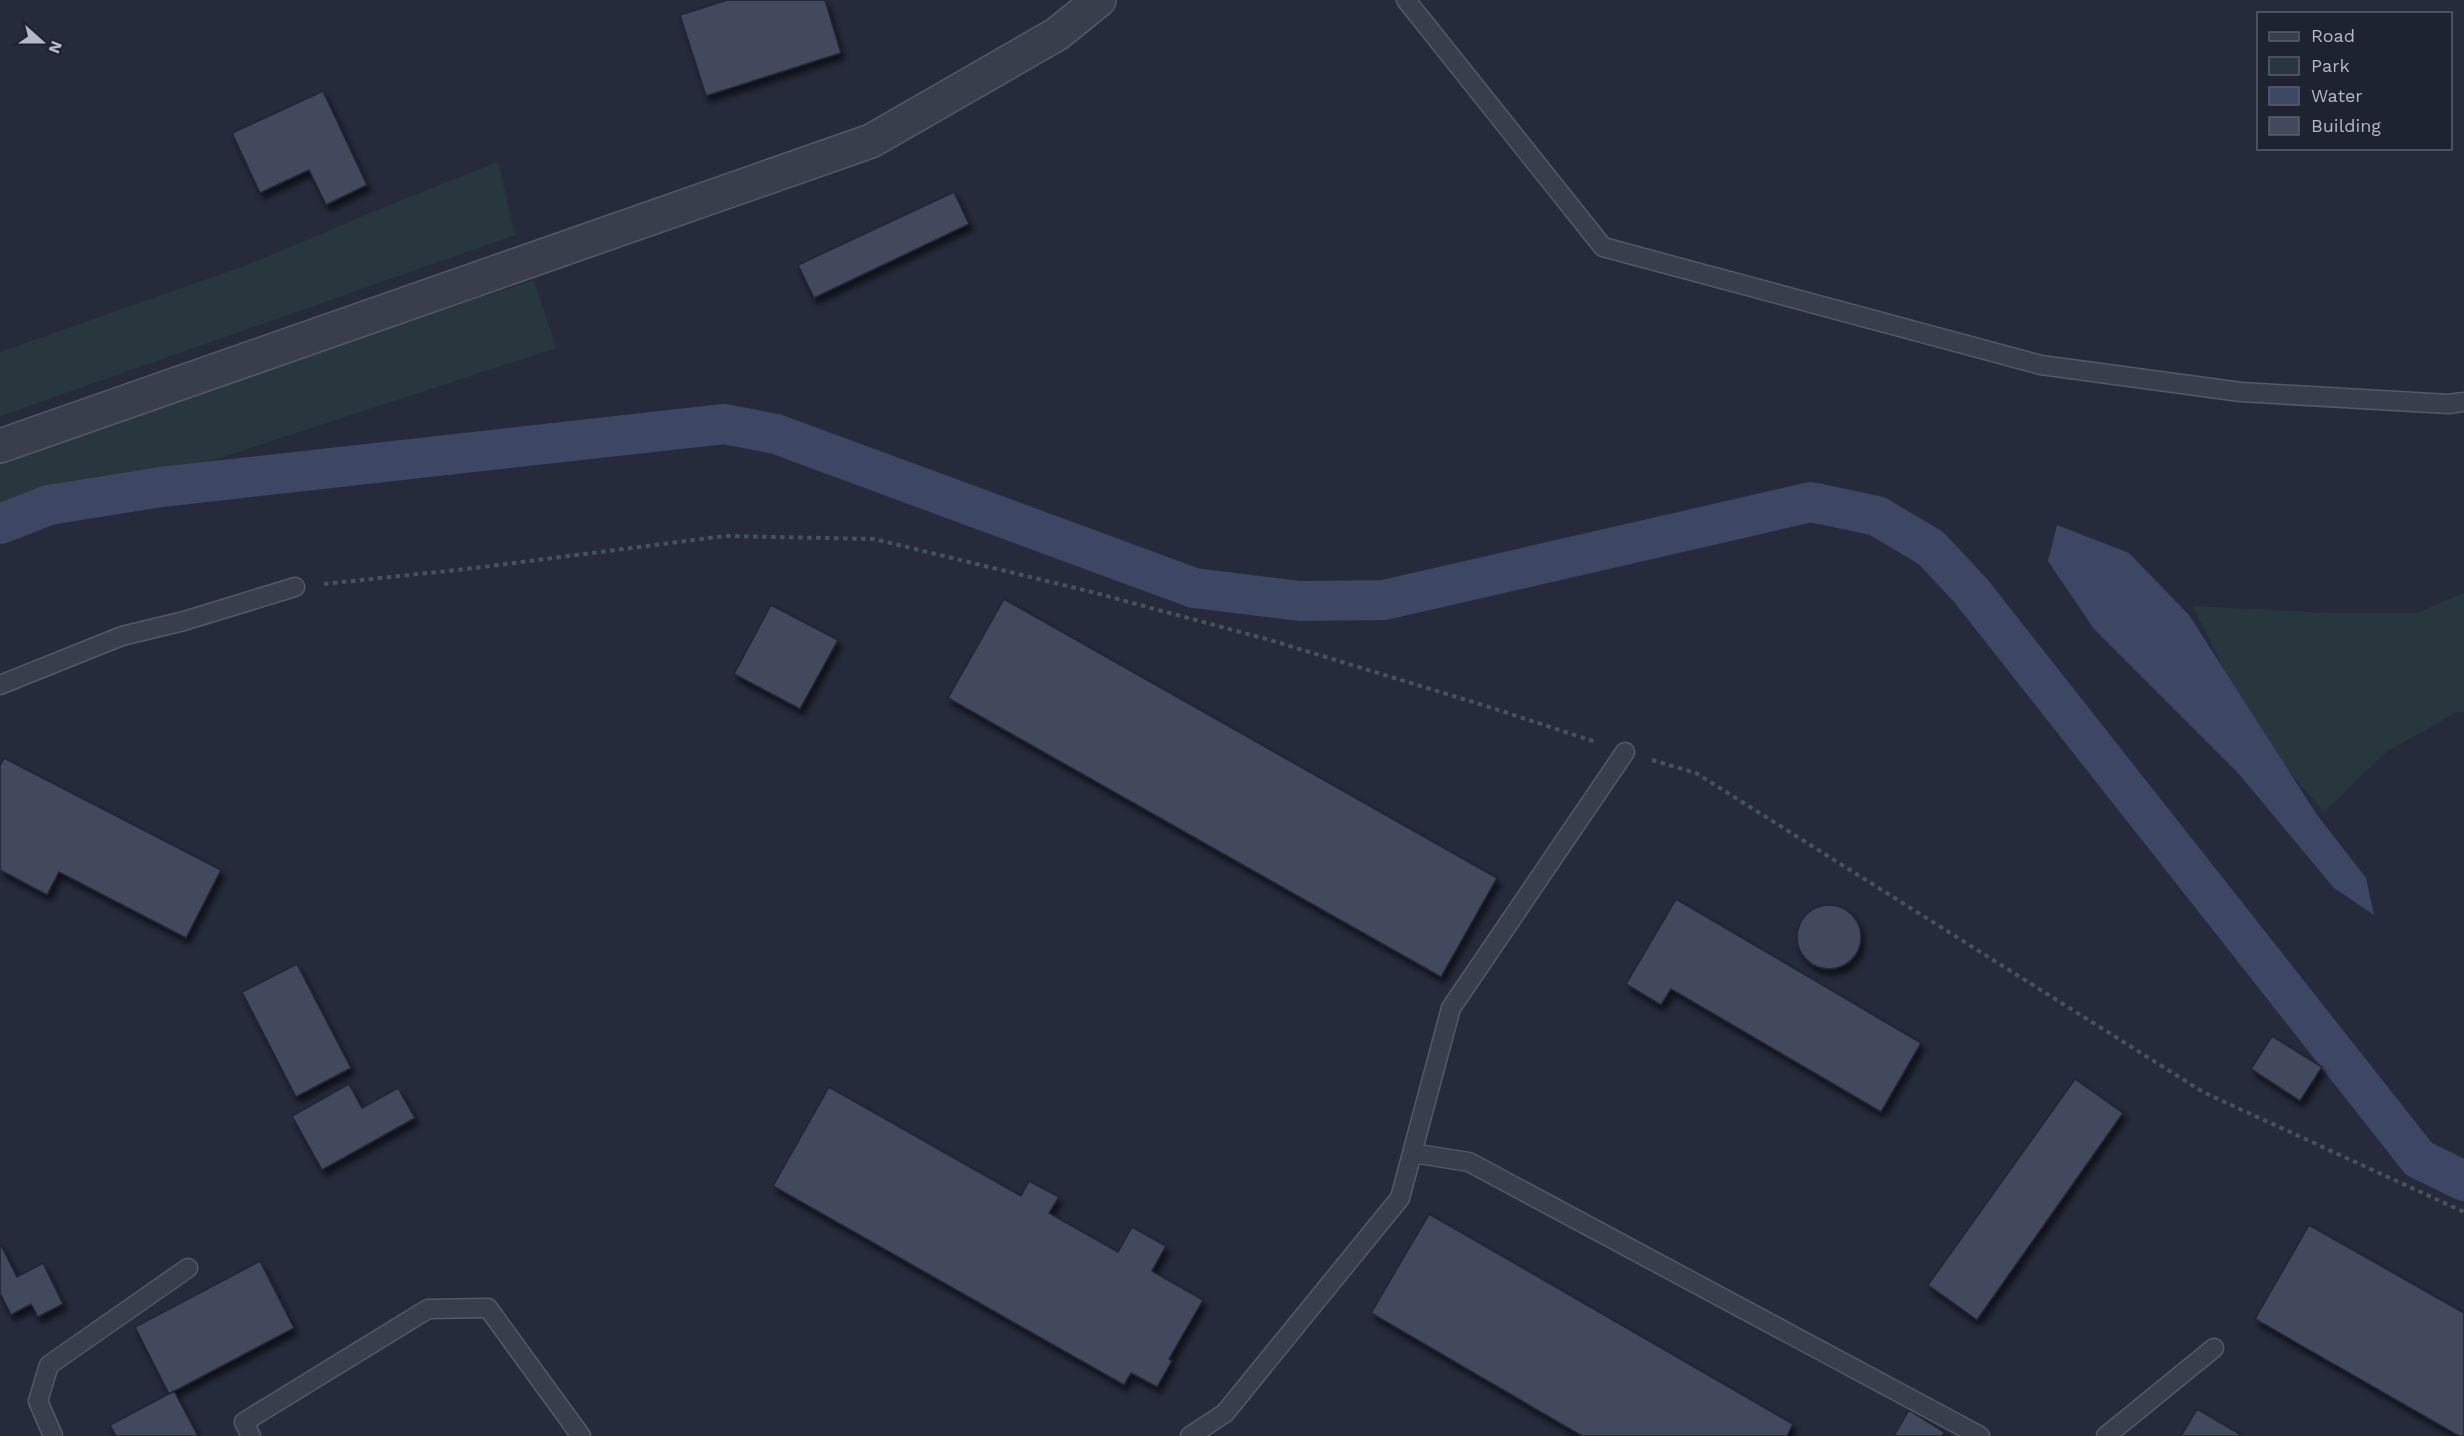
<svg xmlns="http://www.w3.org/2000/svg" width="2464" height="1436" font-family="'Work Sans',sans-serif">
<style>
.green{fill:#28373d}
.water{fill:#3d4663}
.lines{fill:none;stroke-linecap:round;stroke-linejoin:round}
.canal{stroke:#3d4663;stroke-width:40}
.building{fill:#42495b;stroke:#202533;stroke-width:1.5;filter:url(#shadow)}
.lane-casing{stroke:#545967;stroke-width:21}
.street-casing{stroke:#545967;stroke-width:36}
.path{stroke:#45545a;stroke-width:4;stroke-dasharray:4.5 4.5;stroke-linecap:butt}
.lane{stroke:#393e4c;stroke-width:18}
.street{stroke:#393e4c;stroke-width:33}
</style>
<defs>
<filter id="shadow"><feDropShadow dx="3.5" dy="6" stdDeviation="3" flood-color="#0009"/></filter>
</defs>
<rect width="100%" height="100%" fill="#262b3c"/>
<path class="green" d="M498,162l17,73 -515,181v-64l250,-88 137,-58z
M534,280l22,68 -556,182v-76z
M2464,593v119h-7l-71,40 -62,60 -50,-58 -44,-73 -37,-75 135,7h89z"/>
<path class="water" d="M2057,525l72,28 60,62 128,200 49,63 8,37 -40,-27 -95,-114 -145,-145 -46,-68z"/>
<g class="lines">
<path class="canal" d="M0,524l49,-19 112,-18 563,-63 52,10 418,154 106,13 84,-1 427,-98 66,14 54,32 40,43 448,568 45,22"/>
</g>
<path class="building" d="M727,0h98l16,53 -135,43 -26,-81z
M323,91l44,94 -41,20 -17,-35 -49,23 -28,-60z
M954,192l15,32 -155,74 -16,-33z
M1004,599l493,279 -56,99 -493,-279z
M771,605l67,35 -38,69 -66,-35z
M4,758l217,112 -35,68 -127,-66 -12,23 -47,-25v-104z
M1676,899l245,144 -40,69 -210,-123 -10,16 -35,-21z
M1797 937a32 32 0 1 1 64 0a32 32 0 1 1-64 0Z
M297,964l54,104 -55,29 -54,-105z
M2272,1036l50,31 -22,34 -49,-32z
M2075,1079l48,34 -146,207 -49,-35z
M349,1084l13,24 36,-20 17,30 -93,52 -30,-54z
M829,1087l192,109 8,-15 30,16 -10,16 69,39 14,-25 34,19 -14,25 51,29 -34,59 3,2 -15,26 -26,-14 -7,12 -351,-199z
M1429,1214l364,210 -6,12h-205l-211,-123z
M2309,1225l155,88v123h-5l-204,-117z
M0,1243l17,34 26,-14 20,41 -25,13 -7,-13 -20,11 -11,-22z
M260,1261l34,67 -125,66 -34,-67z
M174,1391l24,45h-82l-6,-11z
M2197,1409l46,27h-62z
M1909,1410l35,22 -2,4h-48z"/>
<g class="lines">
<defs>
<path id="lane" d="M1406,0l197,247 438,118 200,27 207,12 16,-2
M0,685l122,-49 62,-15 111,-34
M1412,1153l57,9 511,274
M53,1436l-15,-35 11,-36 139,-97
M251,1436l-7,-14 184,-113 60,-1 93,128
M1190,1436l35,-23 175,-215 51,-190 174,-256
M2106,1436l108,-88"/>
<path id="street" d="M0,446l871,-305 186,-107 42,-34"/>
</defs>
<use href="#lane" class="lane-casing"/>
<use href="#street" class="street-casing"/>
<path class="path" d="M324,584l151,-16 250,-32 149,3 214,52 182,49 216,66 110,36
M1652,760l44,13 507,319 261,120"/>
<use href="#lane" class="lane"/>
<use href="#street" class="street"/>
</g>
<rect x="2257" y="12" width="195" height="138" fill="#1e2331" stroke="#5a5f6d" stroke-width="1.5"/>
<rect x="2269" y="32" width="30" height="9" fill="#393e4c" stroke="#5a5f6d" stroke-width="1.5"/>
<text x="2311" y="42" font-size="18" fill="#b5b9c7">Road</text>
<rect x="2269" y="57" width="30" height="18" fill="#28373d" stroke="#5a5f6d" stroke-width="1.5"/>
<text x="2311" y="72" font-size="18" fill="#b5b9c7">Park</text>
<rect x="2269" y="87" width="30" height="18" fill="#3d4663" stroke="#5a5f6d" stroke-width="1.5"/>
<text x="2311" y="102" font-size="18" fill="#b5b9c7">Water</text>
<rect x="2269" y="117" width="30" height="18" fill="#42495b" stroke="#5a5f6d" stroke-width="1.5"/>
<text x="2311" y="132" font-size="18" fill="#b5b9c7">Building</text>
<g transform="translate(42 42) rotate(111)" stroke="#1e2331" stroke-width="4.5" paint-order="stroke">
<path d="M0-4.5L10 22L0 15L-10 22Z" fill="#b5b9c7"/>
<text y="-9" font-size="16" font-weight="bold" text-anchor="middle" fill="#b5b9c7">N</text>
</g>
</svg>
